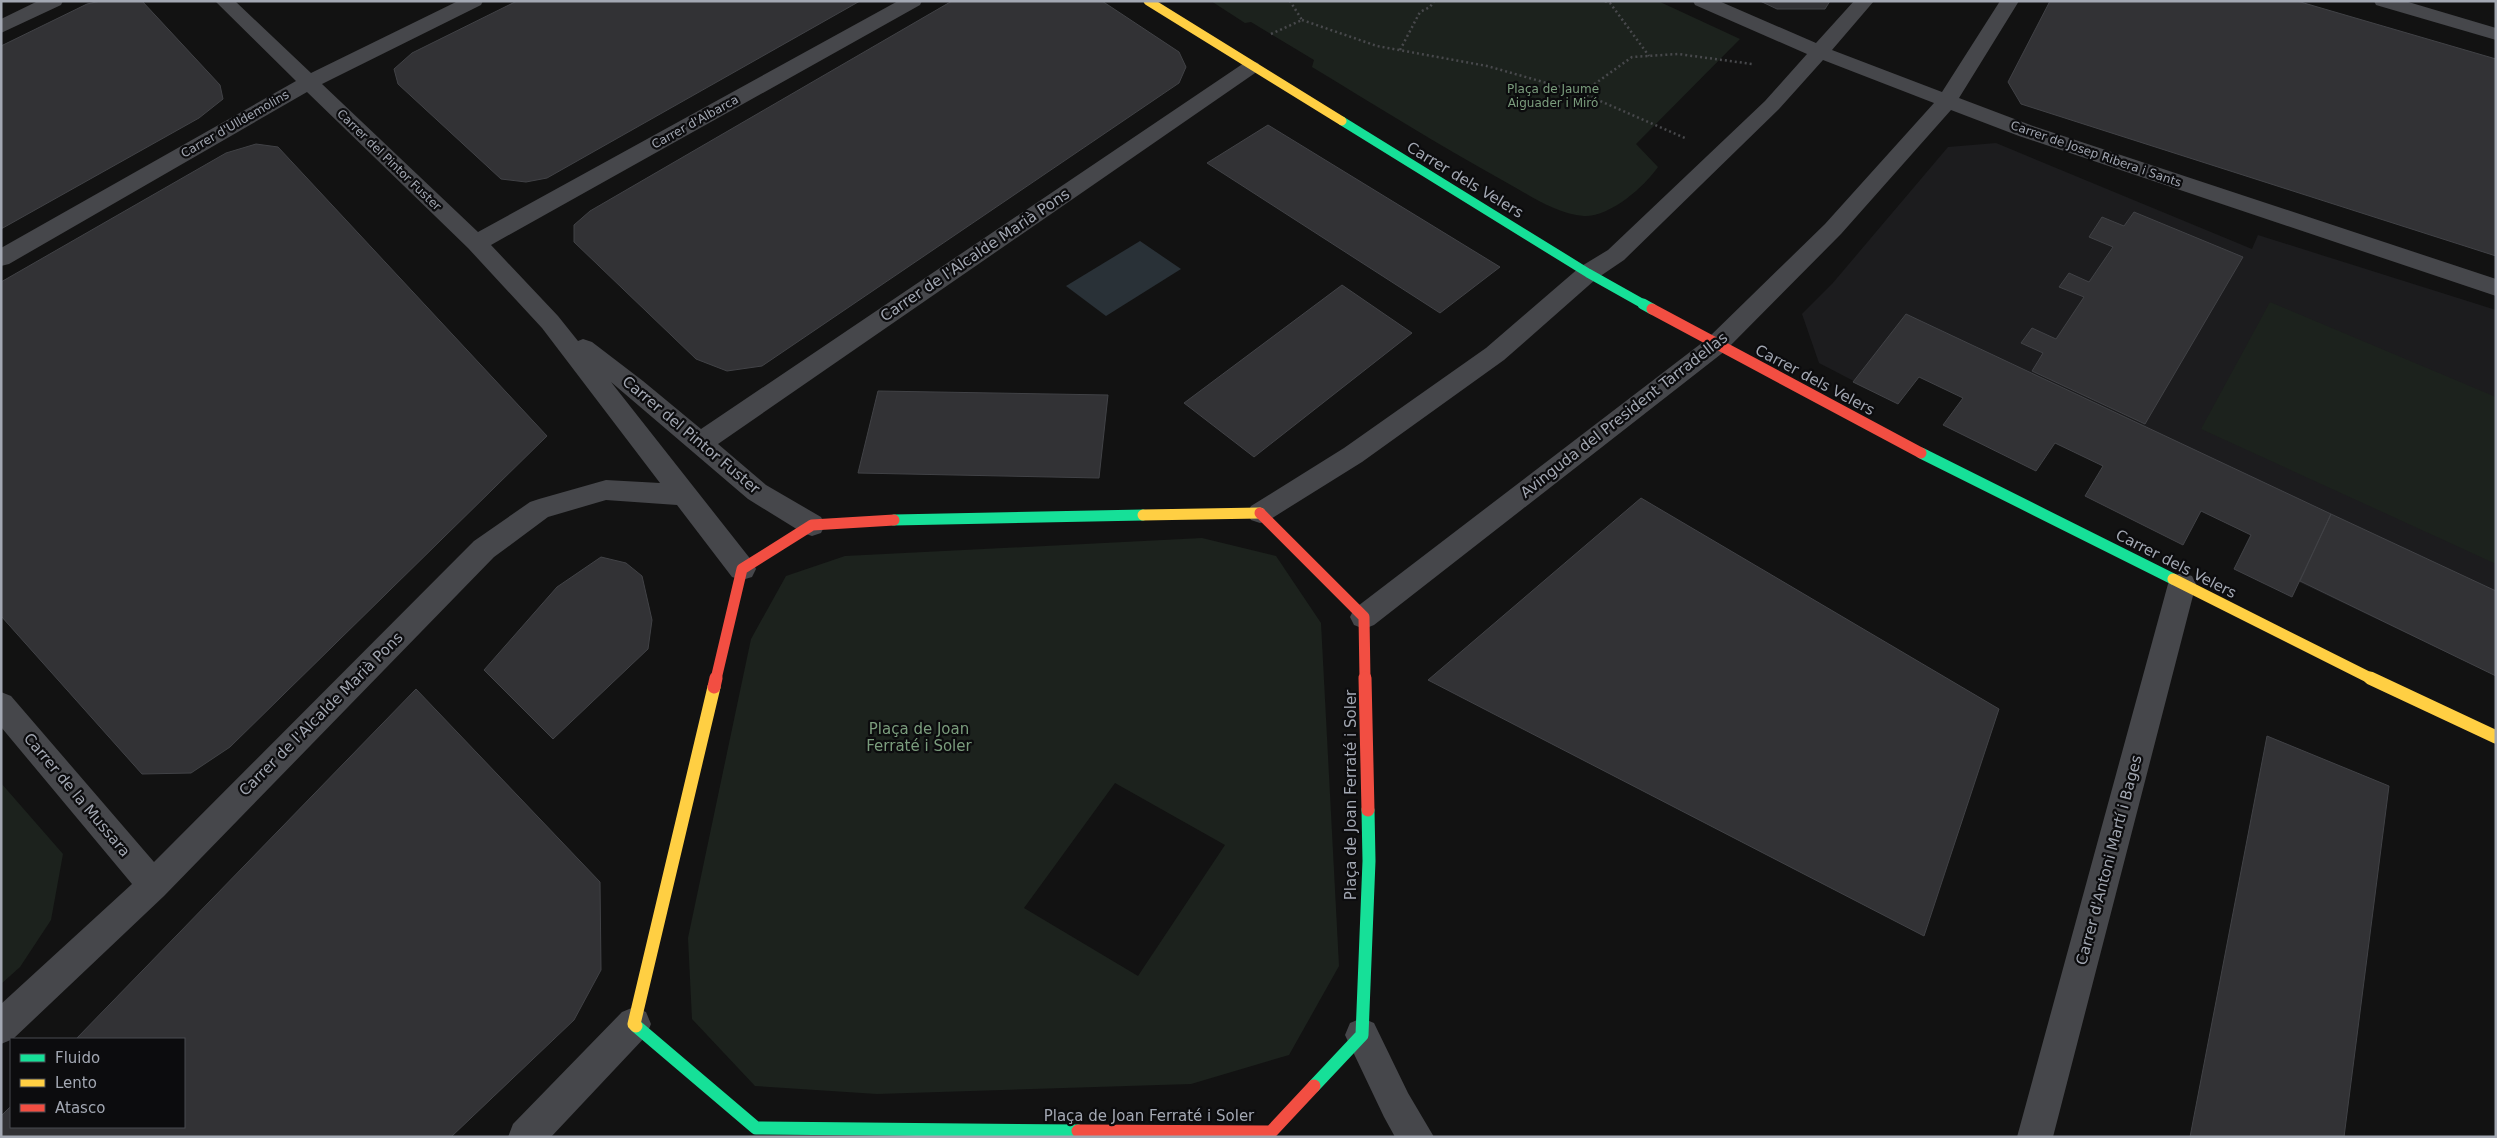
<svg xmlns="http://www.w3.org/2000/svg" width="2497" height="1138" font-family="'DejaVu Sans',sans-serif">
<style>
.built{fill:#1c1c1e}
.green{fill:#1c221d;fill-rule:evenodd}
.water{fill:#293137}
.building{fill:#323235;stroke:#414246}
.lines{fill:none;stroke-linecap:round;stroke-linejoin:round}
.path{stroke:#48494c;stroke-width:2.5;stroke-dasharray:2 3;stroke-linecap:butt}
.street{fill:#46474b;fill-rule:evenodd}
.fast-far2{stroke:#16e098;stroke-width:9}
.fast-far1{stroke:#16e098;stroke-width:11}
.fast{stroke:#16e098;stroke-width:13}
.slow-far2{stroke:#ffcf43;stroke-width:9}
.slow-far1{stroke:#ffcf43;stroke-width:11}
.slow{stroke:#ffcf43;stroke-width:13}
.jam-far1{stroke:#f24e42;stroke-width:11}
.jam{stroke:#f24e42;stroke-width:13}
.labels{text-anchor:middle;stroke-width:4.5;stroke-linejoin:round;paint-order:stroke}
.far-park-label{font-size:12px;fill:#7b9d7d;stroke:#0c0c0e}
.far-street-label{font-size:12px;fill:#a3a8b3;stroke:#0c0c0e}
.street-label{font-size:15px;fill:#a3a8b3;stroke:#0c0c0e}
.park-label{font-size:15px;fill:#7b9d7d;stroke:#0c0c0e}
</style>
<rect width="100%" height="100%" fill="#121212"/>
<path class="built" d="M1996,143l256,106 6,-14 238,75v366l-197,-94 -7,15 -58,-28 16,-34 -49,-24 -18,34 -98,-49 18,-30 -48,-23 -19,28 -93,-46 20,-27 -44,-21 -21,27 -79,-41 -17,-49 30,-30 116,-137z"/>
<path class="green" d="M1211,1h447l82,38 -104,105 22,23c-14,20 -48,50 -74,49 -29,-2 -56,-22 -82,-36 -65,-36 -127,-75 -190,-113l2,-7 -63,-38 -6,1z
M2270,302l226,95v167l-295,-135z
M1202,538l74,18 45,67 18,343 -50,89 -98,29 -314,10 -122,-8 -63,-67 -4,-81 63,-299 35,-63 59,-20zM1115,783l110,62 -87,131 -114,-68z
M1,783l62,71 -12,66 -31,47 -19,17z"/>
<path class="water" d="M1140,241l41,28 -75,47 -40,-30z"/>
<path class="building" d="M101,1h41l78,84 3,14 -24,19 -198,111v-183l86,-42z
M517,1h343l-313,177 -21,4 -25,-3 -103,-95 -4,-15 18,-16z
M952,1h150l77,51 7,15 -7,16 -417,283 -35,5 -31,-12 -122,-117v-17l16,-14z
M1760,1h70l-5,8h-48z
M2050,1h247l199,58v197l-475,-152 -13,-22z
M1268,125l232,142 -60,46 -233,-150z
M256,144l22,3 269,289 -317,311 -39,26 -49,1 -141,-158v-334l225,-129z
M2134,212l109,45 -98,167 -113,-53 11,-18 -22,-10 11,-15 24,11 28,-42 -25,-10 10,-14 20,9 24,-35 -24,-10 13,-20 22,9z
M1342,285l70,48 -158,124 -70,-54z
M1906,314l425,200 -39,83 -58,-28 17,-34 -50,-24 -18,34 -98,-49 18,-30 -48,-23 -19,28 -93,-46 20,-27 -44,-21 -21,27 -45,-22z
M878,391l230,4 -9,83 -241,-5z
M1641,498l358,211 -75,227 -496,-256z
M2331,514l165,77v85l-196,-95z
M601,557l25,6 16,13 10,44 -4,29 -95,90 -69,-69 73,-83z
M416,689l184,193 1,88 -27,50 -123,117h-450v-21l10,-10v21h173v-88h-108z
M2267,736l122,50 -45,351h-154z"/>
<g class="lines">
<path class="path" d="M1605,1l5,2 39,53
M1302,20l75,26 110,20 95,27 103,45
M1271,34l31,-14 -12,-19
M1400,50l20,-38 10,-5 4,-6
M1582,93l50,-36 46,-3 74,10"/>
<path class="street" d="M38,1h25l-2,4 -60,28v-14z
M215,1h20l76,72 147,-72h25l-2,4 -159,79 156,148 420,-231h24l-2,4 -429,240 67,71 20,25 5,-2 9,3 51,39 58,48 543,-366 7,-2 7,2 3,4 -3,4 -540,373 48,41 55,32 4,8 -4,8 -9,3 -9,-3 -55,-34 -137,-117 141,179 4,8 -4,8 -10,3 -10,-3 -55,-72 -71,-5 -58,17 -54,40 -330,339 -151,143 -12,5v-40l131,-120 -131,-157v-35l10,4 143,166 320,-321 56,-39 9,-3 67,-19 54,3 -118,-155 -74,-80 -161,-156 -298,172 -8,2v-18l295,-167z
M1693,1h26l97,42 38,-42h20l-42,49 110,42 58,-91h19l-60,97 74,28 463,153v17l-477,-160 -68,-26 -110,124 -116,117 -351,274 -10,4 -10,-4 -4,-8 4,-8 353,-270 118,-115 109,-121 -111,-43 -44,49 -155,151 -28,19 -92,81 -142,102 -93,58 -9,3 -9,-3 -4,-7 4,-7 93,-58 142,-100 94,-81 28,-17 157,-149 42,-47 -112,-49z
M2374,1h31l91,27v12l-120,-35z
M2182,573l10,3 4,8 -143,553h-36l151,-553 4,-8z
M634,1007l12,5 5,12 -5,12 -95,101h-43l5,-13 109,-112z
M1362,1018l12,5 34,70 26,44h-39l-11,-20 -39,-82 5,-12z"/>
<path class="fast-far2" d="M1342,121l246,152 57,32"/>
<path class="fast-far1" d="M1643,304l9,5
M1921,453l252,126
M894,520l249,-5"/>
<path class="fast" d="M636,1026l120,102 322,3
M1314,1086l48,-51 7,-174 -1,-51"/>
<path class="slow-far2" d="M1148,1l194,120"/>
<path class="slow-far1" d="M1143,515l117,-2
M2173,579l199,100"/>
<path class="slow" d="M2370,678l126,59
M636,1026l-2,-2 80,-337"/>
<path class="jam-far1" d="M1652,309l269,144
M1260,513l104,104 1,62
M716,679l26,-110 70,-44 82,-5"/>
<path class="jam" d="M1365,678l3,132
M714,687l2,-9
M1078,1131l193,1 43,-46"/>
</g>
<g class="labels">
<g class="far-park-label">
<text x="1553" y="93">Plaça de Jaume<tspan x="1553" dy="14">Aiguader i Miró</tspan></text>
</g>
<g class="far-street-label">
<text transform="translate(695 122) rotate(-29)" y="4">Carrer d'Albarca</text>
<text transform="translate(235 124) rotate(-30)" y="4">Carrer d'Ulldemolins</text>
<text transform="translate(2096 154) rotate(19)" y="4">Carrer de Josep Ribera i Sants</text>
<text transform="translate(389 160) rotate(44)" y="4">Carrer del Pintor Fuster</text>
</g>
<g class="street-label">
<text transform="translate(1465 180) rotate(31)" y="5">Carrer dels Velers</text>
<text transform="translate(975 255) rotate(-34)" y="5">Carrer de l'Alcalde Marià Pons</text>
<text transform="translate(1815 380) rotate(28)" y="5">Carrer dels Velers</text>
<text transform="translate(1624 415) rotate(-38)" y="5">Avinguda del President Tarradellas</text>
<text transform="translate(691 435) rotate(40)" y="5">Carrer del Pintor Fuster</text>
<text transform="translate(2176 564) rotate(27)" y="5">Carrer dels Velers</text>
<text transform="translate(321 714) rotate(-45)" y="5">Carrer de l'Alcalde Marià Pons</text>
<text transform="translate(77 795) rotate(50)" y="5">Carrer de la Mussara</text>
<text transform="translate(1351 795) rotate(-90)" y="5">Plaça de Joan Ferraté i Soler</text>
<text transform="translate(2109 860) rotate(-75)" y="5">Carrer d'Antoni Martí i Bages</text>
<text x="1149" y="1121">Plaça de Joan Ferraté i Soler</text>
</g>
<g class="park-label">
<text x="919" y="734">Plaça de Joan<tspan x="919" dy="17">Ferraté i Soler</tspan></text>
</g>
</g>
<rect width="2497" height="1138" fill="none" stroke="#a3a8b3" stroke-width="5"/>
<rect x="10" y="1038" width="175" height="90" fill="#0c0c0e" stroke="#484a50"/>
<rect x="20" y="1054" width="25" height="8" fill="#16e098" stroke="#484a50"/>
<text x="55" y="1063" font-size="15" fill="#a3a8b3">Fluido</text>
<rect x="20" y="1079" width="25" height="8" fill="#ffcf43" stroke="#484a50"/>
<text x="55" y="1088" font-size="15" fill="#a3a8b3">Lento</text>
<rect x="20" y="1104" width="25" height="8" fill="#f24e42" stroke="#484a50"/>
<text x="55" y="1113" font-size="15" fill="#a3a8b3">Atasco</text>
</svg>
